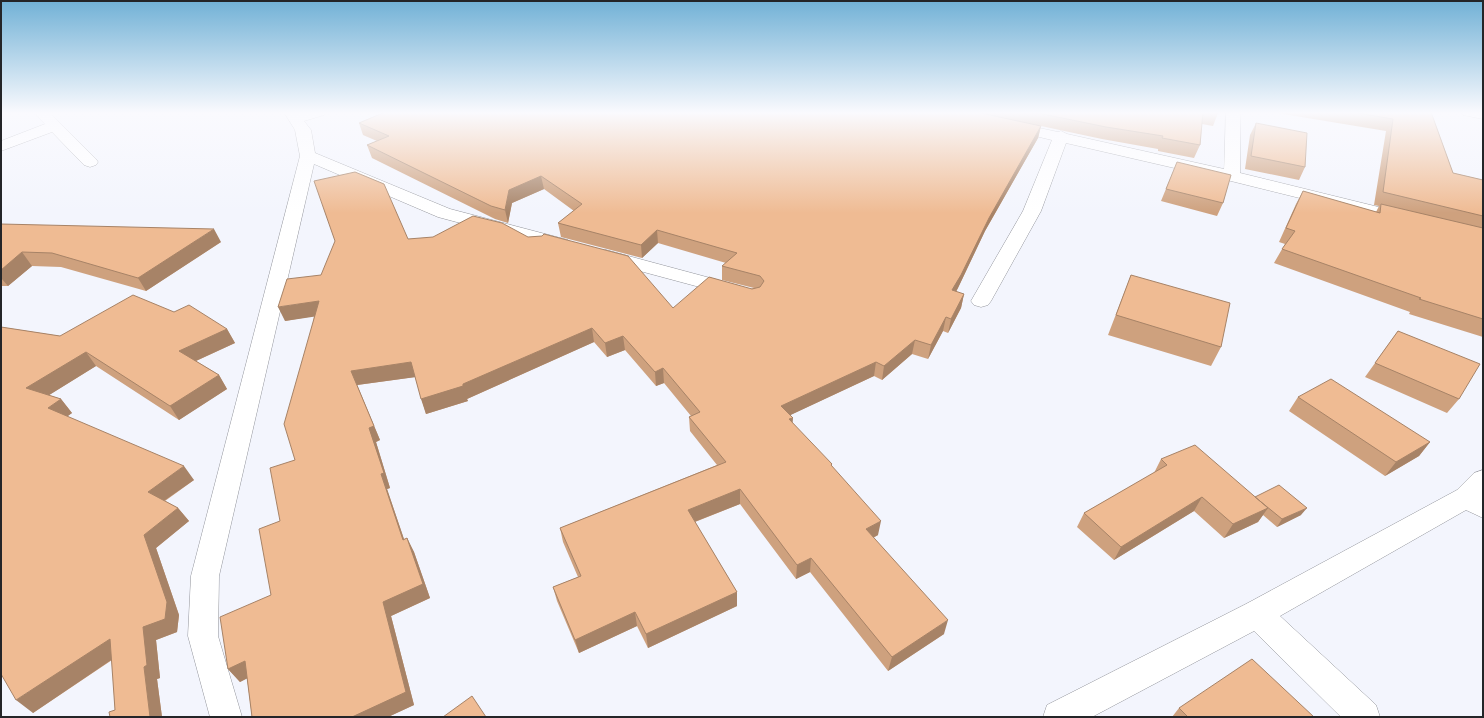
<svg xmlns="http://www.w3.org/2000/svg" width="1484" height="718" font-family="Overpass,sans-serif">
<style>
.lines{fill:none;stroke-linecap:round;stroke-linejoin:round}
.minor-casing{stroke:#93959c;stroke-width:1}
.minor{fill:#fff;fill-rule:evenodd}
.wall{fill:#cea17e}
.shaded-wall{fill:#a78367}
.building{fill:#efbb93;stroke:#a78367}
</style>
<rect width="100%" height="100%" fill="#f3f5fd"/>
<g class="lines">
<defs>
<path id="minor" d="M34,112h15l47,47 2,3 -2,3 -6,2 -6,-2 -32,-33 -51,19v-10l44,-17z
M284,112h14l1,1 27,-1 -2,3 -20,6 7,9 4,23 135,56 118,31 2,4 -2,4 -7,2 -123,-33 -124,-53 -95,412 -1,60 24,81h-32l-22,-81 3,-60 109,-420 -5,-26z
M1226,112h14v61l171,42 3,4 -3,4 -6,1 -174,-43 -165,-38 -25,68 -50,90 -3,4 -7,2 -7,-2 -3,-4 52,-90 29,-71 -46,-11 -2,-3 2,-3 5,-1 47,10 3,-1 6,3 157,35z
M1461,112h22v7l-20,-4z
M606,250l134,36 3,4 -3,4 -7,2 -134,-36 -2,-4 2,-4z
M1483,470v48l-17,-8 -186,106 96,89 4,12h-39l-87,-86 -162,86h-49l4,-12 199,-101 211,-114 17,-17z"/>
</defs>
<use href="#minor" class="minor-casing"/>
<use href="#minor" class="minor"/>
</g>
<path class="wall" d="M385,112h833v1l-5,13 -11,-2 -2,21 -6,13 -36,-7v-2l-56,-10 -61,-13 -3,12 -53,93 -29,61 8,2 -3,14 -13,25 -5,-2 -15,28 -16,-5 -30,26 -8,-4 -84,39 2,8 40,44 46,68 -5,3 71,96 -56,37 -78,-99 -14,7 -56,-75 -45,18 42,70v14l-89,42 -11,-22 -58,27 -22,-52 -4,-14 25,-10 -15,-35 -3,-14 157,-63 -27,-34 -1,-14 2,-1 -27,-33 -8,3 -31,-36 -18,7 -13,-15 -127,57 1,2 -42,13 -11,-37 -58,8 23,55 -4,2 14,46 -3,1 17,50 3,-1 7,14 16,46 -39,18 23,89 -26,12h-136l-5,-39 -7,4 -12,-13 43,-74 9,-74 15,-61 19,-144 -29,5 36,-46 87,-36 120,-2 145,71 81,-20 -32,-8v-14l4,-3 -68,-20 -16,15 -81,-21 -3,-14 16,-12 -30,-22 -32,14 -4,20 -13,-4 -123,-61 -5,-13 10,-4 -14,-6 -4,-12z
M1271,112h160l22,61 30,7v157l-74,-23 1,-2 -136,-49 11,-19 -6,-2 17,-38 7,-13 73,21 3,-6 -5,-1 12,-74z
M1256,123l49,44 -6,13 -54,-11 5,-34z
M1177,162l46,41 -6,13 -56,-15z
M1,224l220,18 -75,49 -85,-24 -29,-1 -24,20h-7z
M1131,275l90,72 -10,19 -103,-31z
M1,327l59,9 167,-7 8,14 -39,18 23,14 8,14 -48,31 -83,-54 -47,29 12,4 11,14 -5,3 127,64 -29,21 13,7 11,13 -33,27 23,67 -2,17 -21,8 4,38 -3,1 5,38h-52l5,-7 -3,-50 -79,53z
M1398,331l61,68 -12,14 -82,-36z
M1298,397l132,45 -11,14 -34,20 -96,-65z
M1161,459l94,38 46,18 -24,12 -14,-12 -5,7 -34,16 -30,-27 -80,49 -37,-33 7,-14 70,-40z
M1179,708l135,9h-142z"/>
<path class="shaded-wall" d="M1041,126l-3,12 -53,93 -27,57 -9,16 3,-14 37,-72z
M541,176l3,13 -32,14 -4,20 -3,-13 4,-20z
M214,229l7,13 -75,49 -8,-13z
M657,230l1,13 -16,15 -1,-13z
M22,252l10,14 -24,20 -7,-8v-8z
M964,294l-3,14 -13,25 3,-14z
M319,301l6,14 -40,6 -7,-14z
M946,317l-3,14 -15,28 3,-14z
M592,328l2,14 -127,57 1,2 -42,13 -5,-15 42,-15z
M227,329l8,14 -48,22 -8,-14z
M623,336l2,14 -18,7 -2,-14z
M915,340l-3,14 -30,26 2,-14z
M86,352l10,14 -58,36 -12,-14z
M411,362l5,15 -59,8 23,55 -4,2 14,46 -3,1 22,65 -6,-14 -22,-66 -30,-103z
M876,362l-2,14 -94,44 1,-14z
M663,368l1,15 -8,3 -1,-14z
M219,375l8,14 -48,31 -9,-14z
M61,399l11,14 -12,9 -12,-14z
M793,418l-1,14 -3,-13z
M1430,442l-11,14 -34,20 11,-14z
M184,466l10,14 -36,25 -10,-13z
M740,489v15l-51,20 -1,-14z
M1202,497l-8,14 -80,49 7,-13z
M178,508l11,13 -33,27 23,67 -2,17 -21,8 4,38 -3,1 5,38h-12l-6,-50 -1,-40 1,-92z
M1268,508l-10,14 -34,16 9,-14z
M1307,508l-6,7 -24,12 5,-8z
M881,521l-3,14 -15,8 3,-14z
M407,538l7,14 16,46 -39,18 23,89 -26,12h-36l31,-115z
M811,558l-1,14 -14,7 1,-14z
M737,592v14l-89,42 -2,-14z
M635,612l2,14 -58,27 -4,-13z
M948,620l-4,14 -56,37 4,-14z
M110,639l13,13 -90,61 -17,-13z
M245,661l11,13 -16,8 -12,-13z"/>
<path class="building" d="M385,112h591l65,14 -52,92 -28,57 -9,15 12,4 -13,25 -5,-2 -15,28 -16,-5 -31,26 -8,-4 -95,44 12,12 -4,1 43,45 -1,1 50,56 -15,8 82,91 -56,37 -81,-99 -14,7 -57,-76 -52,21 49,82 -91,42 -11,-22 -60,28 -22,-53 28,-11 -21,-48 166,-66 -37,-45 11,-5 -37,-44 -8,4 -32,-36 -18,7 -13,-15 -129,56v2l-42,13 -10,-37 -60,9 23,55 -5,2 15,45 -3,1 22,66 4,-2 16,46 -40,18 23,90 -54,25h-100l-7,-56 -17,8 -8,-52 51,-22 -12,-66 21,-8 -10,-53 25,-8 -11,-36 35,-123 -41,6 9,-28 34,-4 14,-34 -21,-60 41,-9 29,12 24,55 25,-2 40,-21 29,7 26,14 14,-1 2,-2 84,22 45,52 36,-31 43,12 8,-2 4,-6 -4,-5 -38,-10 15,-13 -80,-23 -16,15 -83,-22 24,-19 -41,-28 -32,14 -4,20 -14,-4 -124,-61 22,-9 -30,-13z
M1033,112h170l-3,33 -38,-7 1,-2 -57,-9z
M1209,112h9v1z
M1352,112h79l22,61 30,7v36l-100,-24 10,-73z
M1256,123l51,10 -2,34 -54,-11z
M1177,162l54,13 -8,28 -57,-14z
M1303,191l77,22 1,-9 102,24v91l-64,-20 2,-1 -139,-49 13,-18 -9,-3z
M1,224l213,5 -76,49 -86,-25 -30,-1 -21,18z
M1131,275l99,28 -9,44 -105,-32z
M133,295l41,17 15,-7 38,24 -48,22 40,24 -49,31 -84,-54 -60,36 35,11 -13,9 136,58 -36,26 30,16 -34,27 23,67 -2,17 -22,8 4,38 -3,2 6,50h-40l-1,-5 6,-2 -5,-71 -94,61 -15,-26v-347l59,9z
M1398,331l82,33 -21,35 -84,-36z
M1331,379l99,63 -34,20 -98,-65z
M1195,445l73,63 -35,16 -31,-27 -81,50 -37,-34 83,-48 -6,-6z
M1279,485l28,23 -25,11 -27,-22z
M1252,659l62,58h-126l-9,-9z
M472,696l14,21h-43z"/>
<linearGradient id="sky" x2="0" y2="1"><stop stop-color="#71b1d6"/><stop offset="0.53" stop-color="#fafafe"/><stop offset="1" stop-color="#fafafe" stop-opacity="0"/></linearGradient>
<rect width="1484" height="213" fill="url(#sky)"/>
<rect width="1484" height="718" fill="none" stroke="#242528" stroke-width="4"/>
</svg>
